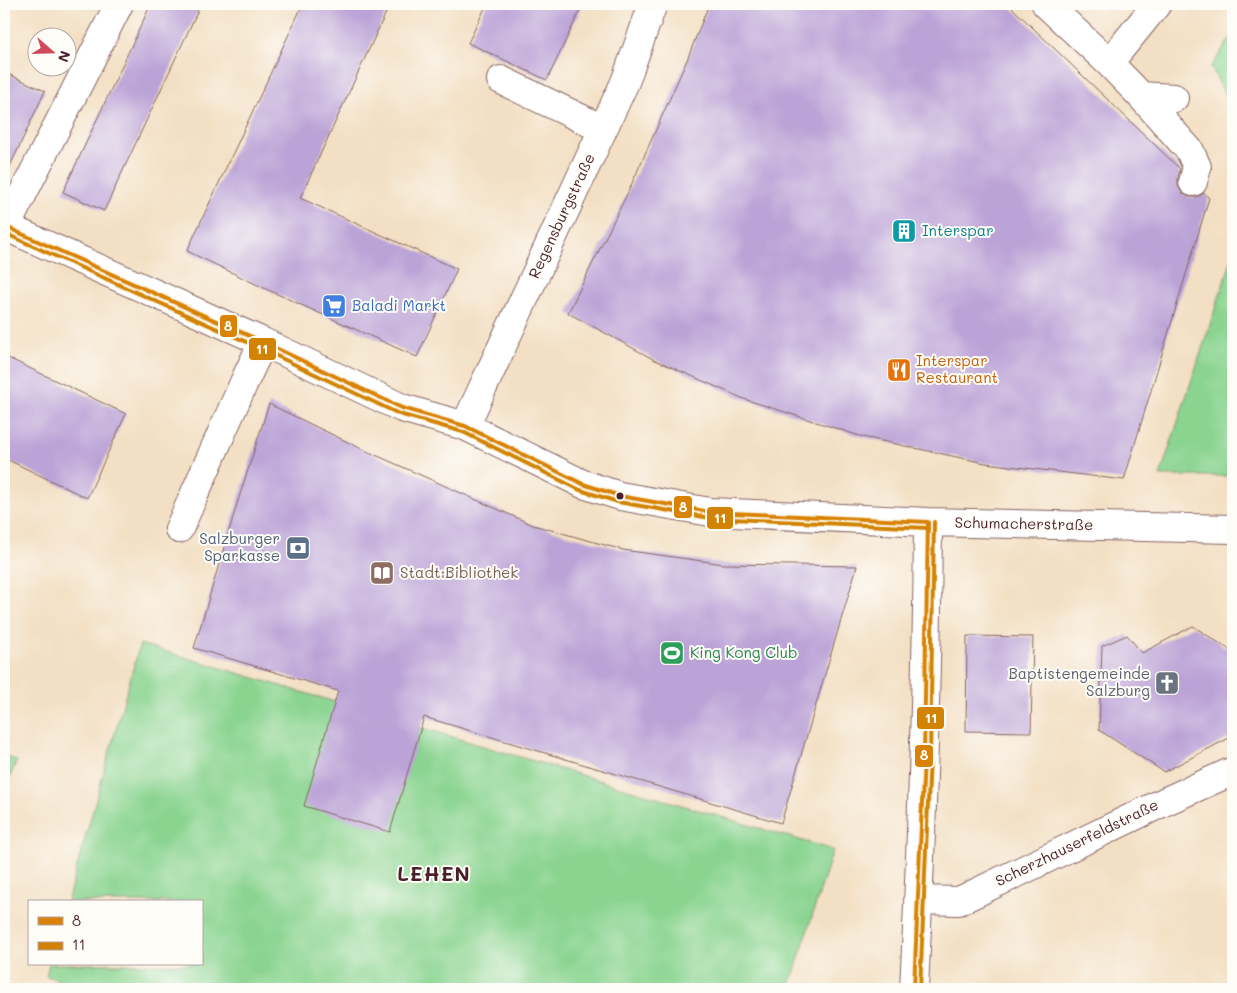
<svg xmlns="http://www.w3.org/2000/svg" width="1237" height="993" font-family="Mali,sans-serif">
<style>
.green{fill:#8ad490;stroke:#6a7a5e}
.building{fill:#bba3d7}
.lines{fill:none;stroke-linecap:round;stroke-linejoin:round}
.minor-casing{stroke:#856260;stroke-width:30}
.minor{stroke:#fff;stroke-width:28}
.bus-1-casing{stroke:#fdfcf7;stroke-width:8}
.bus-2-casing{stroke:#fdfcf7;stroke-width:8}
.bus-1{stroke:#d98206;stroke-width:4}
.bus-2{stroke:#d28304;stroke-width:4}
.bus-dot{fill:#4a1f2b;stroke:#fdfcf7;stroke-width:2}
.labels{text-anchor:middle;stroke-width:4;stroke-linejoin:round;paint-order:stroke}
.street-label{font-size:15px;fill:#4a1f2b;stroke:#fdfcf7}
.culture-label{font-size:15px;fill:#0d838f;stroke:#fdfcf7;text-anchor:start}
.shop-label{font-size:15px;fill:#366cbe;stroke:#fdfcf7;text-anchor:start}
.food-label{font-size:15px;fill:#c56008;stroke:#fdfcf7;text-anchor:start}
.service-label{font-size:15px;fill:#4e5e75;stroke:#fdfcf7;text-anchor:end}
.education-label{font-size:15px;fill:#785e54;stroke:#fdfcf7;text-anchor:start}
.leisure-label{font-size:15px;fill:#27864d;stroke:#fdfcf7;text-anchor:start}
.worship-label{font-size:15px;fill:#5b616d;stroke:#fdfcf7;text-anchor:end}
.district-label{font-size:20px;font-weight:bold;letter-spacing:1px;fill:#4a1f2b;stroke:#fdfcf7}
.line-badge{stroke:#fdfcf7;stroke-width:2}
.badge-label{font-size:14px;text-anchor:middle;font-weight:bold;fill:#fff}
</style>
<rect width="100%" height="100%" fill="#fdfcf7"/>
<filter id="ink" filterUnits="userSpaceOnUse"><feTurbulence type="fractalNoise" baseFrequency=".02" numOctaves="2"/><feDisplacementMap in="SourceGraphic" scale="10" xChannelSelector="R" yChannelSelector="G"/><feConvolveMatrix kernelMatrix="1 2 1 2 8 2 1 2 1" color-interpolation-filters="sRGB"/></filter>
<filter id="wash" filterUnits="userSpaceOnUse"><feTurbulence type="fractalNoise" baseFrequency=".0096" numOctaves="4" result="noise"/><feDisplacementMap in="SourceGraphic" scale="20" xChannelSelector="R" yChannelSelector="G"/><feGaussianBlur stdDeviation="1.12" result="paint"/><feColorMatrix in="noise" values="0 0 0 0 0 0 0 0 0 0 0 0 0 0 0 0 0 1.4 0 .05"/><feComposite in="paint" operator="in"/></filter>
<g filter="url(#wash)">
<rect width="100%" height="100%" fill="#f3dfc3"/>
<path class="green" d="M1233,34v76l-22,-43z
M1233,255v221h-73z
M140,644l693,206 -44,139h-699l-44,-13 3,-12h152v-62h-134z
M4,755l13,6 -13,29z"/>
<g id="blocks">
<path class="building" d="M151,4h50l-97,207 -41,-19z
M303,4h87l-90,194 157,71 -40,88 -151,-68 -79,-38z
M487,4h96l-36,76 -79,-37z
M709,4h299l172,165 -2,9v8l4,7 7,4h8l7,-4 5,5 -85,282 -139,-17 -122,-26 -119,-38 -91,-40 -85,-46 61,-123 58,-130z
M4,72l41,19 -41,88z
M4,356l122,58 -39,84 -83,-40z
M269,404l93,45 171,76 90,25 101,14 133,2 -76,257 -357,-106 -34,115 -86,-26 34,-115 -144,-43 43,-144z
M1193,626l40,26v61l-2,24 -67,35 -65,-42 3,-84 25,-11 15,18z
M967,636l66,1 -2,95 -65,-1z"/>
</g>
</g>
<g filter="url(#ink)">
<use href="#blocks" fill-opacity="0" stroke="#856260" stroke-width="1"/>
<g class="lines">
<defs>
<path id="minor" d="M1046,4l63,59 32,33 49,55 7,16 -4,15
M1109,63l48,-59
M501,80l102,49
M1141,96l33,2
M4,226l259,116 139,66 63,18 118,58 37,12 90,16 218,10 305,7
M6,227l113,-223
M465,426l160,-344 28,-78
M179,529l67,-151 17,-36
M919,900l40,1 207,-100 67,-30
M914,989c8,-155 13,-311 14,-467"/>
</defs>
<use href="#minor" class="minor-casing"/>
<use href="#minor" class="minor"/>
<defs>
<path id="bus-1" d="M4,226l259,116 139,66 63,18 118,58 37,12 90,16 218,10
M914,989l10,-233 4,-234"/>
<path id="bus-2" d="M4,233l256,115 139,66 64,18 117,58 38,12 92,16 218,10
M920,989l10,-233 4,-234"/>
</defs>
<use href="#bus-1" class="bus-1-casing"/>
<use href="#bus-2" class="bus-2-casing"/>
<use href="#bus-1" class="bus-1"/>
<use href="#bus-2" class="bus-2"/>
</g>
</g>
<defs>
<symbol id="building-square" viewBox="-11 -11 22 22"><rect x="-9" y="-9" width="18" height="18" rx="4" fill="#0f9aa8" stroke="#fdfcf7"/><path d="M-4-6H4V6H1V3H-1V6H-4ZM-2.5-4.3h1.7v1.8h-1.7ZM.8-4.3h1.7v1.8H.8ZM-2.5-1h1.7V.8h-1.7ZM.8-1h1.7V.8H.8Z" fill="#fff"/></symbol>
<symbol id="supermarket-square" viewBox="-11 -11 22 22"><rect x="-9" y="-9" width="18" height="18" rx="4" fill="#3f7fe0" stroke="#fdfcf7"/><path d="M-6-5.5h2.5l.6 2H6L4.5 2H-2.5L-4.4-4H-6ZM-1.5 3.2a1.3 1.3 0 1 0 .1 0ZM3 3.2a1.3 1.3 0 1 0 .1 0Z" fill="#fff"/></symbol>
<symbol id="restaurant-square" viewBox="-11 -11 22 22"><rect x="-9" y="-9" width="18" height="18" rx="4" fill="#e8710a" stroke="#fdfcf7"/><path d="M-5-6h1v4h1v-4h1v4h1v-4h1v5L-1.5 .5V6h-2V.5L-5-1ZM5-6V6H3V1.5H1.5Q1.5-4 5-6Z" fill="#fff"/></symbol>
<symbol id="bank-square" viewBox="-11 -11 22 22"><rect x="-9" y="-9" width="18" height="18" rx="4" fill="#5c6f8a" stroke="#fdfcf7"/><path d="M-6-4H6V4H-6ZM0-2.3a2.3 2.3 0 1 0 0 4.6a2.3 2.3 0 1 0 0-4.6Z" fill="#fff"/></symbol>
<symbol id="library-square" viewBox="-11 -11 22 22"><rect x="-9" y="-9" width="18" height="18" rx="4" fill="#8d6e63" stroke="#fdfcf7"/><path d="M-6-4Q-3-5.5-.7-3.5V5Q-3 3-6 4ZM6-4Q3-5.5 .7-3.5V5Q3 3 6 4Z" fill="#fff"/></symbol>
<symbol id="stadium-square" viewBox="-11 -11 22 22"><rect x="-9" y="-9" width="18" height="18" rx="4" fill="#2e9e5b" stroke="#fdfcf7"/><path d="M0-5a6.5 5 0 1 0 0 10a6.5 5 0 1 0 0-10ZM-3.5-1.8h7v3.6h-7Z" fill="#fff"/></symbol>
<symbol id="church-square" viewBox="-11 -11 22 22"><rect x="-9" y="-9" width="18" height="18" rx="4" fill="#6b7280" stroke="#fdfcf7"/><path d="M-1.2-6h2.4v3.5h3.3v2.4h-3.3V6h-2.4V-.1h-3.3v-2.4h3.3Z" fill="#fff"/></symbol>
</defs>
<g fill-rule="evenodd">
<use href="#building-square" x="890" y="217" width="28" height="28"/>
<use href="#supermarket-square" x="320" y="292" width="28" height="28"/>
<use href="#restaurant-square" x="885" y="356" width="28" height="28"/>
<use href="#bank-square" x="284" y="534" width="28" height="28"/>
<use href="#library-square" x="368" y="559" width="28" height="28"/>
<use href="#stadium-square" x="658" y="639" width="28" height="28"/>
<use href="#church-square" x="1153" y="669" width="28" height="28"/>
</g>
<circle class="bus-dot" cx="620" cy="496" r="4.5"/>
<g class="labels">
<g class="street-label">
<text transform="translate(562 216) rotate(-65)" y="5">Regensburgstraße</text>
<text transform="translate(1024 524) rotate(1)" y="5">Schumacherstraße</text>
<text transform="translate(1077 843) rotate(-26)" y="5">Scherzhauserfeldstraße</text>
</g>
<g class="culture-label">
<text x="922" y="236">Interspar</text>
</g>
<g class="shop-label">
<text x="352" y="311">Baladi Markt</text>
</g>
<g class="food-label">
<text x="916" y="366">Interspar<tspan x="916" dy="17">Restaurant</tspan></text>
</g>
<g class="service-label">
<text x="280" y="544">Salzburger<tspan x="280" dy="17">Sparkasse</tspan></text>
</g>
<g class="education-label">
<text x="400" y="578">Stadt:Bibliothek</text>
</g>
<g class="leisure-label">
<text x="690" y="658">King Kong Club</text>
</g>
<g class="worship-label">
<text x="1150" y="679">Baptistengemeinde<tspan x="1150" dy="17">Salzburg</tspan></text>
</g>
<g class="district-label">
<text x="434" y="881">LEHEN</text>
</g>
</g>
<g class="line-badge">
<rect x="219" y="314" width="19" height="24" rx="5" fill="#d98206"/>
<rect x="248" y="337" width="29" height="24" rx="5" fill="#d28304"/>
<rect x="673" y="495" width="20" height="24" rx="5" fill="#d98206"/>
<rect x="706" y="506" width="28" height="24" rx="5" fill="#d28304"/>
<rect x="916" y="706" width="29" height="24" rx="5" fill="#d28304"/>
<rect x="914" y="744" width="20" height="24" rx="5" fill="#d98206"/>
</g>
<g class="badge-label">
<text x="228" y="331">8</text>
<text x="262" y="354">11</text>
<text x="683" y="512">8</text>
<text x="720" y="523">11</text>
<text x="931" y="723">11</text>
<text x="924" y="760">8</text>
</g>
<rect width="1237" height="993" fill="none" stroke="#fdfcf7" stroke-width="20"/>
<rect x="28" y="900" width="175" height="65" fill="#fdfcf7" stroke="#b5a4a5"/>
<rect x="38" y="917" width="25" height="8" fill="#d98206" stroke="#b5a4a5"/>
<text x="72" y="926" font-size="15" fill="#4a1f2b">8</text>
<rect x="38" y="942" width="25" height="8" fill="#d28304" stroke="#b5a4a5"/>
<text x="72" y="950" font-size="15" fill="#4a1f2b">11</text>
<g transform="translate(52 52) rotate(110)"><circle r="24" fill="#fdfcf7" stroke="#b5a4a5"/>
<path d="M0-4L9 19L0 12L-9 19Z" fill="#d1495b"/>
<text y="-8" font-size="14" font-weight="bold" text-anchor="middle" fill="#4a1f2b">N</text>
</g>
</svg>
